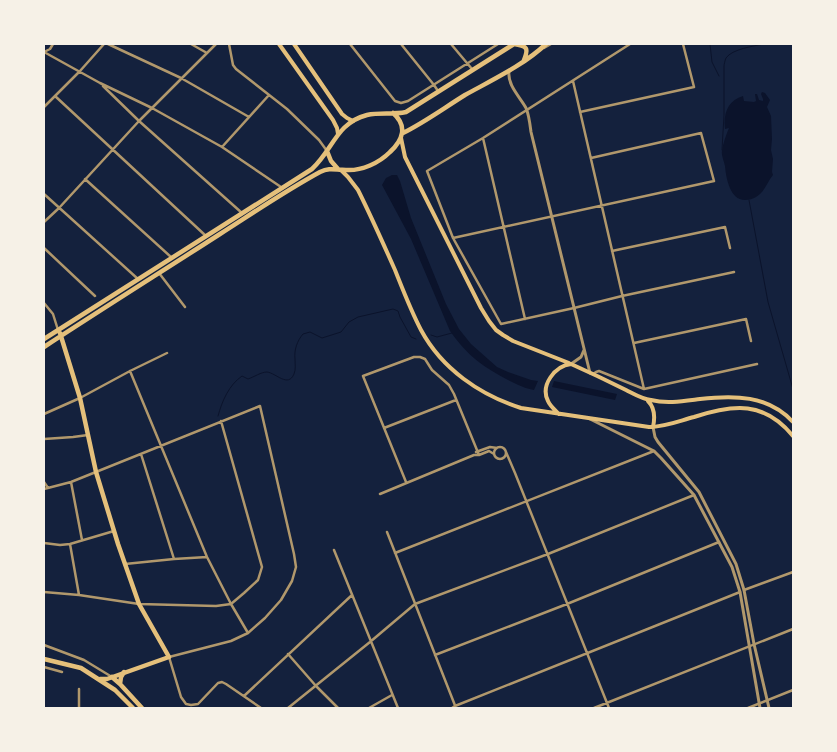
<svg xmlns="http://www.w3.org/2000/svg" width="837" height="752" font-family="Commissioner,sans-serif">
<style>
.water{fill:#0b132b}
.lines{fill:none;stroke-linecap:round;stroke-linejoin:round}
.stream{stroke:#0b132b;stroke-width:1}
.minor{stroke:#b1986c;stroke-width:2.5}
.tertiary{stroke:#b1986c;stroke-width:3}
.secondary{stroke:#e5c07b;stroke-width:4}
.primary{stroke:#e5c07b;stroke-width:4.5}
.trunk{stroke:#e5c07b;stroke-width:4.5}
</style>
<rect width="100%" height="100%" fill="#14213d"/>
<path class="water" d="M762,92l3,1 5,7 -3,7 4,9 1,23 -1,11 2,9 -1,13 1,3c-6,7 -8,17 -17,22 -3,2 -7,3 -11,3 -15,0 -19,-22 -20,-34 -1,-5 -4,-11 -3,-15 1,-8 4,-16 7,-23l-4,1c-2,-15 3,-29 18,-33l1,5 10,1 2,-1 -1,-7h2l2,6 4,1v-2l-2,-5z
M392,175h5l3,6 11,37 35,86 13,25 12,15 26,23 11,5 23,8 7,1 -4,9c-10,-2 -13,-4 -22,-8 -27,-14 -44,-25 -62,-51l-39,-92 -29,-54 4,-7z
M554,381l63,13 -2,6 -63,-13z"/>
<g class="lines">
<path class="stream" d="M710,44l2,18 7,14
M722,150l2,-35v-49c0,-1 1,-6 2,-8 6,-9 28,-12 38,-14
M749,200l19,102 25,87
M431,335l6,2 15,-4
M218,416c4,-15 11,-31 24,-40l6,3c6,-2 13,-7 19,-7 9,1 21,16 27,2 2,-5 1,-9 1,-15 -1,-9 2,-18 8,-25l7,-2 12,6 19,-6 8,-10 9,-5 35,-8 5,2 2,6 11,20 5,2"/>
<path class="minor" d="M108,44l73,34 68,39
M191,44l16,9
M229,44l4,21 3,4 51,40 32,31 8,11
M350,44l45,57 6,2 7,-2 90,-57
M401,44l33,41 4,6
M451,44l21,25
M630,44l-147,94 -56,33 26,67 48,86 73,-16 48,-12 112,-24
M544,48l7,-4
M44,52l56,31 52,25 70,39 59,40
M44,52l6,-3 3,-5
M573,81l71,308
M103,86l36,35 103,92
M55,96l151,140
M44,107l36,-36 24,-27
M580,112l114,-25 -11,-43
M483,138l42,181
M222,147l47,-52
M85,179l86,78
M44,194l94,85
M44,222l15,-14 80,-87 77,-77
M453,238l261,-57 -13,-48 -110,25
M44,248l51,48
M612,251l113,-24 5,21
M159,273l26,34
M44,303l9,11 5,16
M634,343l112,-24 5,22
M130,371l77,186 24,47 17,29
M593,374l3,-2 3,-1 45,18 113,-25
M44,414l36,-16 50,-27 37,-18
M384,428l72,-28
M44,439l29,-2 15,-2
M494 453a6 6 0 1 1 12 0a6 6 0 1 1-12 0Z
M476,452l14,-5 7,1
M506,452l9,21 94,235
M141,454l33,105
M44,482l4,6
M71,482l11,58
M406,482l-43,-106 51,-19h6l5,2 7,11 17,15 5,9 25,61
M44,489l27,-7 189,-76 34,148 2,13 -4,14 -11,19 -16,18 -17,15 -17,8 -62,16 12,40 5,7 5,1 7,-1 20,-21 4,-1 4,2 35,24
M380,494l94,-39h5l10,-4 5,3
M387,532l69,176
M44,543l16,2 10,-1 44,-13
M70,544l9,51
M334,550l64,158
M395,553l259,-102
M125,564l49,-5 33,-2
M744,590l49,-18
M44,592l35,3 60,9 77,2 15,-2 13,-11 14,-13 4,-13 -41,-146
M44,645l40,15 28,17
M288,654l28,32 22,22
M435,655l132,-51 152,-62
M44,667l18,5
M244,696l108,-101
M79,708v-19
M288,708l82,-66 45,-38 133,-50 146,-59
M369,708l23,-13
M452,708l3,-2 285,-114
M594,708l199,-79
M748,708l45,-18"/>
<path class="tertiary" d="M509,71c-2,14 11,26 17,37 3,7 4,16 5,24l59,241
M571,364l10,-7 3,-7
M590,419l64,32 7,7 33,37 38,72 8,25 20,116
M653,427l2,10 3,5 41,50 37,72 8,26 10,54 15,64"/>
<path class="secondary" d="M279,44l54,76 4,8 1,6
M294,44l48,70 5,4 6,3
M401,138l4,19 76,151 8,13 7,9 7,5 10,6 56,22
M341,170l7,7 10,13c13,26 25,53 37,80 8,20 16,41 26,60 21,39 59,65 100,78l128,19c16,0 30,-6 45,-10 40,-13 70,-16 99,19
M648,401c7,7 7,17 5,26
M559,414c-4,-4 -9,-8 -11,-13 -8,-16 7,-35 23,-37 18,8 37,17 55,26 8,4 16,9 25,10 16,4 33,1 49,-1 34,-4 68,-4 93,23"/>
<path class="primary" d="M514,44c13,2 15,4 10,16
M403,133c22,-11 41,-25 62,-38 27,-15 59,-30 81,-51
M327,151l4,10 7,8
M60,333l20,65 16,74 22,72 21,60 30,53 -62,22h-7
M44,339l268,-170c21,-19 24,-46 55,-54 13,-3 26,0 39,-3l108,-68
M44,347c58,-38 117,-75 176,-113 33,-21 65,-43 100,-62 10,-5 15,-2 26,-2 16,1 33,-7 44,-18 13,-12 18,-26 3,-39"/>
<path class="trunk" d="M44,659l37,9 34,22 18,18
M112,677l8,7 22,24
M120,684l1,-7 3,-5"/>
</g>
<rect width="837" height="752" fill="none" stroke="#f6f1e7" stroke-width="90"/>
</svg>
